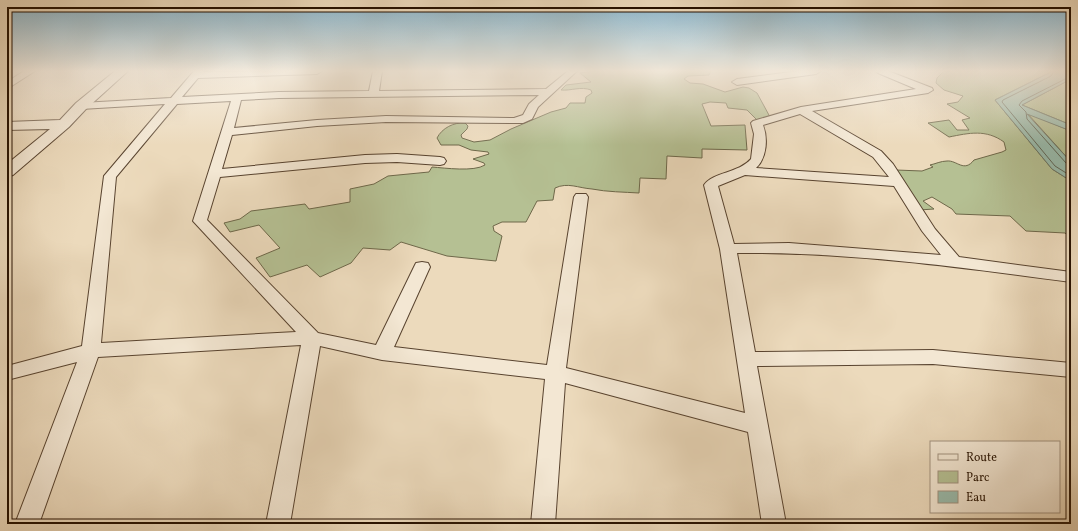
<svg xmlns="http://www.w3.org/2000/svg" width="1078" height="531" font-family="Vollkorn,serif">
<style>
.green{fill:#b5c093;stroke:#6e684a}
.water{fill:#99bbac;stroke:#6b7767}
.lines{fill:none;stroke-linecap:round;stroke-linejoin:round}
.shore{stroke:#606656;stroke-width:1}
.minor-casing{stroke:#58432f;stroke-width:2}
.tertiary-casing{stroke:#58432f;stroke-width:2}
.minor{fill:#f3e7d3;fill-rule:evenodd}
.tertiary{fill:#f3e7d3;fill-rule:evenodd}
</style>
<rect width="100%" height="100%" fill="#ecdabc"/>
<filter id="stains"><feTurbulence type="fractalNoise" baseFrequency=".005" numOctaves="4"/><feColorMatrix values="0 0 0 0 .2 0 0 0 0 .09 0 0 0 0 .02 0 0 0 .5 -.17"/></filter>
<radialGradient id="worn" r=".72"><stop offset=".6" stop-color="#630" stop-opacity="0"/><stop offset="1" stop-color="#630" stop-opacity=".3"/></radialGradient>
<path class="green" d="M596,71h115l-2,4 -21,1 -4,3 6,4 13,1 22,8 18,-5 6,1 8,5 13,24 -13,3 -10,-10 -19,-2 -2,-5 -16,-1 -8,2 9,22 34,-1 2,25 -45,-1v9l-35,-2 -1,23 -26,-1 -1,15c-15,-1 -32,-1 -47,-4 -14,-1 -24,-7 -37,-1l-2,12 -16,1 -11,21h-24l-9,4 1,5 8,5 -6,25 -49,-5 -46,-14 -11,8 -27,-2 -12,15 -31,14 -13,-12 -37,12 -14,-19 24,-10 -21,-23 -29,7 -6,-9 16,-4 11,-8 54,-7 4,5 41,-7v-13l24,-5 14,-8 41,-4 3,-5c13,1 42,5 53,-2l-1,-2 -11,-4 16,-5 -1,-2 -17,-2 -12,-5h-18l-4,-7c5,-10 17,-16 28,-15l3,3 -1,3 -6,6 1,3 12,4 16,-2 21,-11 40,-17 15,-4 4,-5h15l1,-6 6,-4 -1,-3c-10,-4 -20,1 -30,0l5,-5 25,-3 -11,-9z
M944,71h109l-58,29 57,69 19,12v57l-6,-5 -39,-2 -16,-15 -54,-2 -4,-5 -20,-12 -9,4 11,8 -15,1 -23,-40 26,1 11,-4 -3,-2c5,-1 11,-4 17,-4 10,-1 17,12 27,-1l28,-8 4,-2 -2,-8c-18,-13 -35,-9 -55,-5l-21,-14 21,-3 8,10h12l-7,-10 8,-2 -23,-14 11,-2 5,-6 -19,-6 -8,-7 1,-5z
M1071,79v46l-49,-20z
M1027,113l44,18v31z"/>
<path class="water" d="M1053,71h18v8l-49,26 49,20v6l-44,-17 44,48v19l-19,-12 -57,-69z"/>
<g class="lines">
<path class="shore" d="M1054,71l-3,5 -48,24 -1,2 53,64 16,10
M1071,76l-49,25 -3,4 7,7 1,7 39,44 5,1"/>
<defs>
<path id="minor" d="M24,71h11l-28,18v-7z
M194,71h9v1l119,-1 -5,3 -119,4 -16,19 97,-5 90,-1 4,-20h9l-3,20 167,-2 22,-18h9l-39,36 -6,12 -9,4 -137,-1 -69,4 -85,9 -10,34 143,-14 32,-1 43,3 4,1 2,3 -2,3 -4,1 -43,-3 -32,1 -145,14 -13,43 111,113 58,12 38,-78 2,-4 6,-1 6,1 2,4 -36,80 153,18 27,-168 2,-3h10l2,3 -22,171 179,45 -25,-164 -16,-64c9,-13 35,-12 47,-26l3,-25 -3,-11 2,-2 48,-14 115,-18 -38,-16 -2,-2h12l44,17 1,2 -5,3 -116,18 69,40 12,13 42,65 24,28 112,15v10c-111,-15 -222,-30 -334,-29l18,99 178,-2 138,13v14l-138,-13 -176,2 29,158h-24l-14,-92 -183,-49 -10,141h-24l14,-145 -163,-19 -62,-14 -30,178h-24l35,-179 -203,12 -59,167h-24l62,-162 -70,18v-14l75,-20 22,-170 61,-72 -84,5 -5,-3 5,-3 90,-5zM539,95l-10,9 -6,11 -9,3 -128,-2 -69,4 -83,8 7,-28 38,-2zM231,101l-38,120 103,111 -195,11 15,-166 61,-73zM800,114l73,43 16,20 -133,-9c11,-10 12,-30 7,-43zM745,175l149,11 28,45 19,24 -152,-12 -55,1 -16,-58z
M799,71h22l-5,3 -79,11 -5,-3 5,-3z"/>
<path id="tertiary" d="M115,71h13l-42,38 -17,18 -56,48 -6,2v-13l43,-35 -43,1v-8l53,-2 16,-17z"/>
</defs>
<use href="#minor" class="minor-casing"/>
<use href="#tertiary" class="tertiary-casing"/>
<use href="#minor" class="minor"/>
<use href="#tertiary" class="tertiary"/>
</g>
<linearGradient id="sky" x2="0" y2="1"><stop stop-color="#88b7d0"/><stop offset="0.49" stop-color="#f6eee1"/><stop offset="1" stop-color="#f6eee1" stop-opacity="0"/></linearGradient>
<rect width="1078" height="145" fill="url(#sky)"/>
<rect width="1078" height="531" fill="none" stroke="#ecdabc" stroke-width="24"/>
<rect x="8" y="8" width="1062" height="515" fill="none" stroke="#261100" stroke-width="2"/>
<rect x="12" y="12" width="1054" height="507" fill="none" stroke="#261100"/>
<rect x="930" y="441" width="130" height="72" fill="#f3e7d3" stroke="#a1917f"/>
<rect x="938" y="454" width="20" height="6" fill="#f3e7d3" stroke="#a1917f"/>
<text x="966" y="461" font-size="12" fill="#261100">Route</text>
<rect x="938" y="471" width="20" height="12" fill="#b5c093" stroke="#a1917f"/>
<text x="966" y="481" font-size="12" fill="#261100">Parc</text>
<rect x="938" y="491" width="20" height="12" fill="#99bbac" stroke="#a1917f"/>
<text x="966" y="501" font-size="12" fill="#261100">Eau</text>
<rect width="100%" height="100%" filter="url(#stains)"/>
<rect width="100%" height="100%" fill="url(#worn)"/>
</svg>
